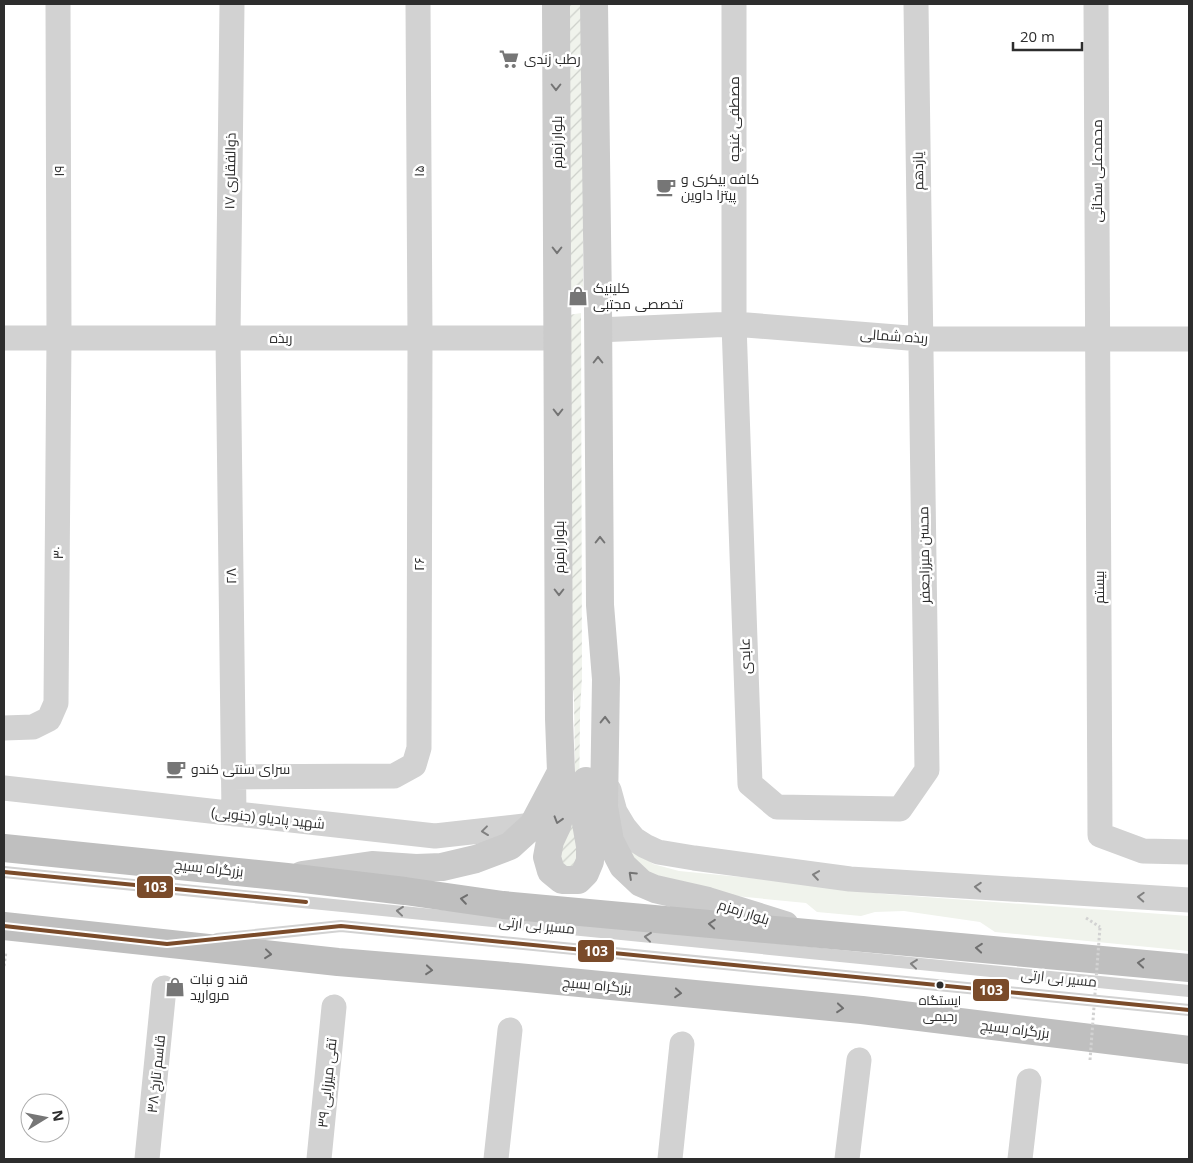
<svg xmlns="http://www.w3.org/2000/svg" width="1193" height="1163" font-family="'Open Sans',Cairo,sans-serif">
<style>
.green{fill:#f0f3ec}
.garden{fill:url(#garden-furrows)}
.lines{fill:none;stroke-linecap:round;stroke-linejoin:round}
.path{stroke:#d2d2d2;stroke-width:3;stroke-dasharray:2.5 2.5;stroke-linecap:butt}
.lane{stroke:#d2d2d2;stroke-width:12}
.street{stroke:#d2d2d2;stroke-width:25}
.secondary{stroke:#cbcbcb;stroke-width:28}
.highway{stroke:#bfbfbf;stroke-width:28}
.path-bridge{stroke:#d2d2d2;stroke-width:3;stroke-dasharray:2.5 2.5;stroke-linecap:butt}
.bus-1-casing{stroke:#fff;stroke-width:8}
.bus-1{stroke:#7a4b2a;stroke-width:4}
.oneway{stroke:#747474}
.oneway2{stroke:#808080}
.oneway3{stroke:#6f6f6f}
.bus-dot{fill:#2d2d2d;stroke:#fff;stroke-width:2}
.labels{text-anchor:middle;stroke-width:5;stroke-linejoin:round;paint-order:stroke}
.bus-label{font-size:13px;fill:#2d2d2d;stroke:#fff}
.poi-label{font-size:14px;fill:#2d2d2d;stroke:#fff;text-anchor:start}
.street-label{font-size:14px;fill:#2d2d2d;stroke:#fff}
.line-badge{stroke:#fff;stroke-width:2}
.badge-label{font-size:14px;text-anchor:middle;font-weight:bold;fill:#fff}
</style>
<defs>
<pattern id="garden-furrows" width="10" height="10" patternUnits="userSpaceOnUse" patternTransform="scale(1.25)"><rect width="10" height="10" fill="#f0f3ec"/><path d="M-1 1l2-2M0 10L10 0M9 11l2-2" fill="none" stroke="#ced1cb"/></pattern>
</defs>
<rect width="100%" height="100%" fill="#fff"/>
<path class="green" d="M619,833l18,19 16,12 26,7 82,8 123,15 305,22v35l-194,-19 -15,-10 -76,-11 -29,1 -14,4 -44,-4 -11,-9 -81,-8 -84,-24z"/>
<path class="garden" d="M568,4h15v301h-13z
M581,313l1,364 -2,35 -1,110 5,29 -14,23 -15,-22 20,-76 -1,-78 -2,-16 -3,-367z"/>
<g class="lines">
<path class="path" d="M1086,918l14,9
M4,966l2,-14"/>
<path class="lane" d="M4,872l1185,119
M217,939l124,-13 848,84"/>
<path class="street" d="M232,4l-4,334 6,476
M734,4v320l16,460 27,23 123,2 27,-39 -11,-766
M1096,4l4,831 43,16 46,1
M598,330l136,-6 187,15h268
M4,338h554
M4,728l29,-1 16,-8 7,-16 3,-365 -1,-334
M233,777l161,-1 20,-11 5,-17 1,-410 -2,-334
M4,788l431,48 98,-11
M609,790l6,22 9,15 10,12 11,7 13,6 36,6 156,21 339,21
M147,1159l17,-171
M319,1159l15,-152
M496,1159l14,-129
M670,1159l12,-115
M847,1159l12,-99
M1020,1159l9,-78"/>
<path class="secondary" d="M594,4l4,304 2,297 6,74 -2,128 6,34 13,25 18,17 14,6 53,12 77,24
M561,779l3,22 -7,25 -7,15 -3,16 4,14 11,9h16l7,-7 5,-12v-15l-4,-23v-42
M302,875l70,-10 44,3 26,-1 34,-8 34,-13 23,-21 28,-53 -2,-53 -3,-715"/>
<path class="highway" d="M4,848l283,29 118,14 98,14 686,63
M4,926l334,36 179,15 345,33 327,40"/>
<path class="path-bridge" d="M1090,1060l10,-133"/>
<defs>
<path id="bus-1" d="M4,872l302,30
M4,926l163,18 174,-18 848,84"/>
</defs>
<use href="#bus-1" class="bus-1-casing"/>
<use href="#bus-1" class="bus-1"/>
</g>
<defs><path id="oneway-chevron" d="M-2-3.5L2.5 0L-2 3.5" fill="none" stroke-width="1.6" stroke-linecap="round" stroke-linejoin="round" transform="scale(1.25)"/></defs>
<g class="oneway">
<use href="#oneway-chevron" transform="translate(556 87) rotate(90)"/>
<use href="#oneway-chevron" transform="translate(557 250) rotate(90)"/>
<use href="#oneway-chevron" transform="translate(598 360) rotate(-90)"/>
<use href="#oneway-chevron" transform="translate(558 412) rotate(90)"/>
<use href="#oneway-chevron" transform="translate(600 540) rotate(-90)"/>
<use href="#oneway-chevron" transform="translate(559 592) rotate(90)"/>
<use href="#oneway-chevron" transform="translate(605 720) rotate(-89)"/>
<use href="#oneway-chevron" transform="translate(558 820) rotate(107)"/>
<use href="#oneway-chevron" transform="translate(632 875) rotate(-137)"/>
</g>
<g class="oneway2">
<use href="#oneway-chevron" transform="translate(485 831) rotate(173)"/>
<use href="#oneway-chevron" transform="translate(816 875) rotate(-172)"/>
<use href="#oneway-chevron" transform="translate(978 887) rotate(-176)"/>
<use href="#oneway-chevron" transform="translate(1141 897) rotate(-177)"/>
<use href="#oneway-chevron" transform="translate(400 911) rotate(-174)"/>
<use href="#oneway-chevron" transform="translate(648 937) rotate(-174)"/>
<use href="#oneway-chevron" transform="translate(914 964) rotate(-174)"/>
</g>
<g class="oneway3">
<use href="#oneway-chevron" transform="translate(464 899) rotate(-172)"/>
<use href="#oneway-chevron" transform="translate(712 924) rotate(-175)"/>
<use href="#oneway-chevron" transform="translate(979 948) rotate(-175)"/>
<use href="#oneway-chevron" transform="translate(268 954) rotate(6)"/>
<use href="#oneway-chevron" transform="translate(1141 963) rotate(-175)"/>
<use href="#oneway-chevron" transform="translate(429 970) rotate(5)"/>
<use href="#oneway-chevron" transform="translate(678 993) rotate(5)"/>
<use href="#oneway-chevron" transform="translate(840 1008) rotate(5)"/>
</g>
<defs>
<symbol id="supermarket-bare" viewBox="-9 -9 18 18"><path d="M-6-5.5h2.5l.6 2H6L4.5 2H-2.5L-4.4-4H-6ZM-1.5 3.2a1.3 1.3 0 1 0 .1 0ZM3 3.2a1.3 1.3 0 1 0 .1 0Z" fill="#767676" stroke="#fff" stroke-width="2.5" paint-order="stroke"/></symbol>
<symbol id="cafe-bare" viewBox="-9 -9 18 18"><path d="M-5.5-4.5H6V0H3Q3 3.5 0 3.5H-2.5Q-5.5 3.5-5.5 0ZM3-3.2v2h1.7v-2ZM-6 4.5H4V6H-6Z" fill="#767676" stroke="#fff" stroke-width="2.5" paint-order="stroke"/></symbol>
<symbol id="shop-bare" viewBox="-9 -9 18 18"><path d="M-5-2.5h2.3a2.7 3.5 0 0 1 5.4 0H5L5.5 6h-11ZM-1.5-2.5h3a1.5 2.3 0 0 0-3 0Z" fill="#767676" stroke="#fff" stroke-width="2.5" paint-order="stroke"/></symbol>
</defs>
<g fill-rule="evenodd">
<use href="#supermarket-bare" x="495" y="45" width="28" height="28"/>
<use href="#cafe-bare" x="652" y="173" width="28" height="28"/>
<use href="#shop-bare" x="564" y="282" width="28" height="28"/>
<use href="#cafe-bare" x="162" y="755" width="28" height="28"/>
<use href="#shop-bare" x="161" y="973" width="28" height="28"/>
</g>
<circle class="bus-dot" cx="940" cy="985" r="4.5"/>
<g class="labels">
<g class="bus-label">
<text x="940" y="1005">ایستگاه<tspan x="940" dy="16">رحیمی</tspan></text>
</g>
<g class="poi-label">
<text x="524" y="64">رطب زندی</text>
<text x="681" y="184">کافه بیکری و<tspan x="681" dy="16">پیتزا داوین</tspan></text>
<text x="593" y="293">کلینیک<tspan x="593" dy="16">تخصصی مجتبی</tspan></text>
<text x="191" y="774">سرای سنتی کندو</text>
<text x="190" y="984">قند و نبات<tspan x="190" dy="16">مروارید</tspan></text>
</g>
<g class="street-label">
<text transform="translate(734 119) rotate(-90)" y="5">مصطفی غنچه</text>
<text transform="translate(557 142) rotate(-90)" y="5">بلوار زمزم</text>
<text transform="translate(59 171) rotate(-90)" y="5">۱۹</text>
<text transform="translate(230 171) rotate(-89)" y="5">ذوالفقاری ۱۷</text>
<text transform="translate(419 171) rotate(-90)" y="5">۱۵</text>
<text transform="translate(918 171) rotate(-91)" y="5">یازدهم</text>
<text transform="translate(1097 171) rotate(-90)" y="5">محمدعلی سخائی</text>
<text transform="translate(894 336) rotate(4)" y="5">ربذه شمالی</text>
<text x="281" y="343">ربذه</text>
<text transform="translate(559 547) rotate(-90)" y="5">بلوار زمزم</text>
<text transform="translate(58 553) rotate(-89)" y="5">۳۰</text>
<text transform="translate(924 555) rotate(-91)" y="5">محسن میرزاجعفر</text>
<text transform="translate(419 564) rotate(-90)" y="5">۲۶</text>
<text transform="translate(231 576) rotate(-91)" y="5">۲۸</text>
<text transform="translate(1099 587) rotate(-90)" y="5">بیستم</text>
<text transform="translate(745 656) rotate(-92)" y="5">عابدی</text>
<text transform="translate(268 818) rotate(6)" y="5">شهید پادیاو (جنوبی)</text>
<text transform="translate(209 868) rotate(6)" y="5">بزرگراه بسیج</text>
<text transform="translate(744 912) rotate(18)" y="5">بلوار زمزم</text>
<text transform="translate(537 925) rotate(6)" y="5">مسیر بی ارتی</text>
<text transform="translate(1059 978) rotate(6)" y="5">مسیر بی ارتی</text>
<text transform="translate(597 985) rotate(5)" y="5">بزرگراه بسیج</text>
<text transform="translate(1015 1029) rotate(7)" y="5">بزرگراه بسیج</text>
<text transform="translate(156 1074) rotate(-84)" y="5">قاسم تارخ ۳۸</text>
<text transform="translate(327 1083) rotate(-84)" y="5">تقی میرزایی ۳۹</text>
</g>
</g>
<g class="line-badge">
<rect x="136" y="875" width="38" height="24" rx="5" fill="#7a4b2a"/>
<rect x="577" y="939" width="38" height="24" rx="5" fill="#7a4b2a"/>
<rect x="972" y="978" width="38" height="24" rx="5" fill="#7a4b2a"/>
</g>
<g class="badge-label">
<text x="155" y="892">103</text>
<text x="596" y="956">103</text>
<text x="991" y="995">103</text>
</g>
<rect width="1193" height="1163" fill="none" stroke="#2d2d2d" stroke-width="10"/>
<g transform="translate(45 1118) rotate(80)"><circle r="24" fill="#ffffff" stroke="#ababab"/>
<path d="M0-4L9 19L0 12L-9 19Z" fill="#767676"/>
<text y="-8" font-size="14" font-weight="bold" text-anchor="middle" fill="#2d2d2d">N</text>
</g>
<path d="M1013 42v8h69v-8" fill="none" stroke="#2d2d2d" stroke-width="2.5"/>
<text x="1020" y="42" font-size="15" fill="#2d2d2d" stroke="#ffffff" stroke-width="4" paint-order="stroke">20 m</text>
</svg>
